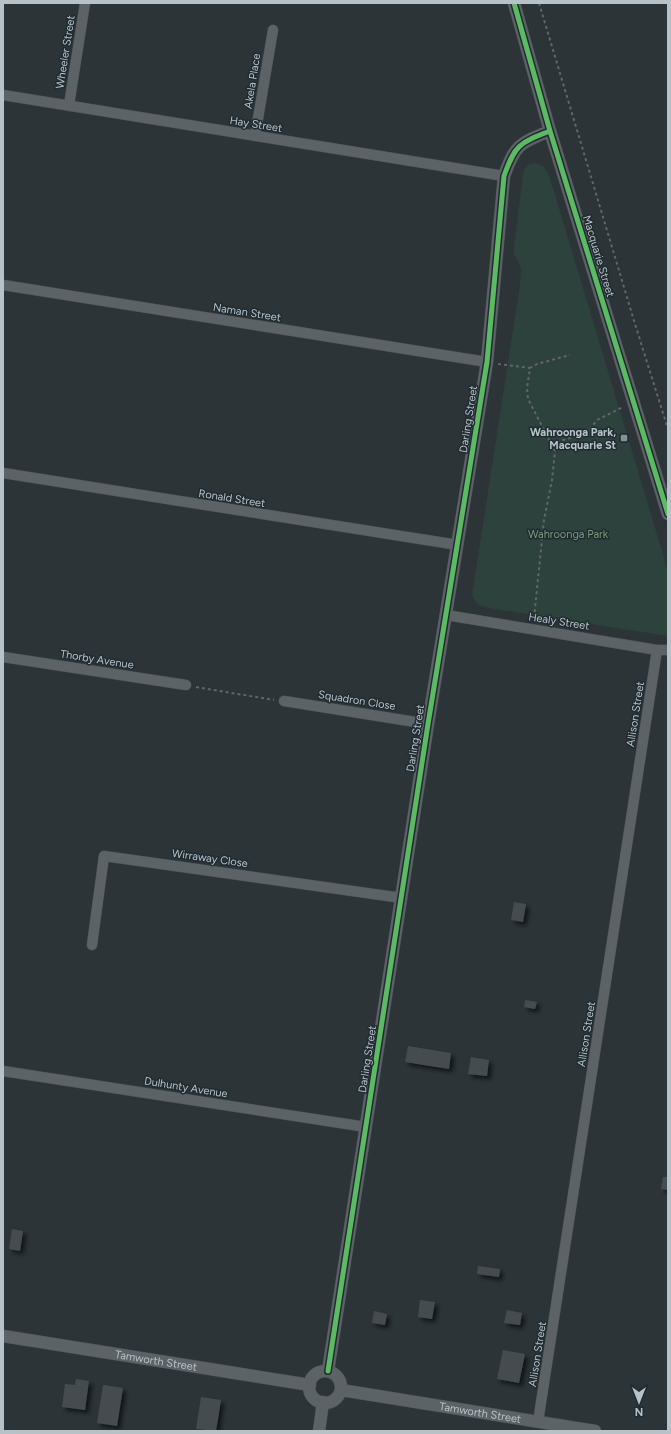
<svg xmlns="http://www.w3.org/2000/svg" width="671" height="1434" font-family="Figtree,sans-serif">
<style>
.green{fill:#2d413d}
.building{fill:#454c4f;filter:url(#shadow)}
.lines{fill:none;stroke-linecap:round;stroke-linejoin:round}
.minor-casing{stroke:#4a5053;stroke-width:11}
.tertiary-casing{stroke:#4a5053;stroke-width:13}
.path{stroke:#60666a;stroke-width:2;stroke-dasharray:3 3;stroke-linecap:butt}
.minor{stroke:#5c6266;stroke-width:10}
.tertiary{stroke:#5c6266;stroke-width:12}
.cycleway-casing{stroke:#202c32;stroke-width:8}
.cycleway{stroke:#5cba63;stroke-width:5}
.poi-dot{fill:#869096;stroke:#202c32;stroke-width:1.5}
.labels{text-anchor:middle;stroke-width:3;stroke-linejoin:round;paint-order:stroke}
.street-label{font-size:11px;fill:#b7c2c8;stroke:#202c32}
.poi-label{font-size:11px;font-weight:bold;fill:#b7c2c8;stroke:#202c32;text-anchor:end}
.park-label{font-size:11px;fill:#789c77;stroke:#202c32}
</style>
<defs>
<filter id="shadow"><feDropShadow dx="3.5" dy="3.5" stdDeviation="2" flood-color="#0009"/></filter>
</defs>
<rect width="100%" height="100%" fill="#2c3438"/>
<path class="green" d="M535,163c9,1 12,7 15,15l118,393v65l-180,-28 -11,-4 -5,-9 48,-310 1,-17 -7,-14v-7l9,-73c2,-7 5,-10 12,-11z"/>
<path class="building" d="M514,902l12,2 -3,18 -12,-2z
M525,1000l12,2 -2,7 -11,-2z
M408,1046l43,7 -2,16 -44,-7z
M471,1057l18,3 -2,16 -19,-2z
M663,1177h5v13l-7,-1z
M12,1229l11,2 -3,20 -11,-2z
M478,1266l22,3 -1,8 -22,-3z
M420,1300l15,2 -3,17 -14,-2z
M507,1310l15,3 -2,12 -16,-2z
M374,1311l13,3 -2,11 -13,-2z
M503,1350l22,4 -6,29 -22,-4z
M76,1379l13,2 -4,29 -23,-3 3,-23 10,1z
M103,1385l20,3 -6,38 -20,-3z
M201,1397l20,3 -5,31 -20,-2z"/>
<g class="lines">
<defs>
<path id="minor" d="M3,95l501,81
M69,105l16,-102
M255,136l18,-106
M3,285l484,77
M3,473l455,72
M446,615l211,35h11
M3,657l183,28
M284,701l144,23
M92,945l12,-89 298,42
M3,1071l363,56
M538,1422l119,-772"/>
<g id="tertiary">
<path d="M514,3l36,128 118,383"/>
<path id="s1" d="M3,1336l307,49"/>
<path d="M328,1371l100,-647 59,-362 17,-186c11,-31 15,-33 46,-45"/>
<circle cx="325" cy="1387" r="16"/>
<path id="s2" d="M341,1390l254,41"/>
<path d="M319,1431l4,-29"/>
</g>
</defs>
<use href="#minor" class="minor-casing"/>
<use href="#tertiary" class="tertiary-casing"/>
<path class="path" d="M539,3l96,321 33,105
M498,364l32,4
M551,444l37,-12 9,-12 26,-13
M534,618l10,-98 8,-40 3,-29 -27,-52 -1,-11 3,-20 7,-4 33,-9
M196,687l78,13"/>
<use href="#minor" class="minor"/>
<use href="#tertiary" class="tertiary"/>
<defs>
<path id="cycleway" d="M514,3l36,128 118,383
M328,1371l100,-647 59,-362 17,-186c11,-31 15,-33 46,-45"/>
</defs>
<use href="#cycleway" class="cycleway-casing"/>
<use href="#cycleway" class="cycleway"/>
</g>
<rect class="poi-dot" x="620" y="434" width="8" height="8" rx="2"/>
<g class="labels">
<g class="street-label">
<text transform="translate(65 52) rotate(-81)" y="4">Wheeler Street</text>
<text transform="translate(252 81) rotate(-81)" y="4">Akela Place</text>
<text transform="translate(256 124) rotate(9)" y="4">Hay Street</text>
<text transform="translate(599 256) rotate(73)" y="4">Macquarie Street</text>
<text transform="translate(247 312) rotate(9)" y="4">Naman Street</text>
<text transform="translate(468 419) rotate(-81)" y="4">Darling Street</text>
<text transform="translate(232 498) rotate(9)" y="4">Ronald Street</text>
<text transform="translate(559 621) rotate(9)" y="4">Healy Street</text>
<text transform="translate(97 659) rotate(9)" y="4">Thorby Avenue</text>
<text transform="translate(357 700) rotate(9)" y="4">Squadron Close</text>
<text transform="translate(635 714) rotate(-81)" y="4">Allison Street</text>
<text transform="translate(415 738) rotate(-81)" y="4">Darling Street</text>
<text transform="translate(210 858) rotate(8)" y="4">Wirraway Close</text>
<text transform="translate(586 1034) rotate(-81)" y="4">Allison Street</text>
<text transform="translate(367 1059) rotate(-81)" y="4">Darling Street</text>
<text transform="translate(186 1087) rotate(9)" y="4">Dulhunty Avenue</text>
<text transform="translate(537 1354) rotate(-81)" y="4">Allison Street</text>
<text dy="4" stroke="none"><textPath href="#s1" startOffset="155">Tamworth Street</textPath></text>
<text dy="4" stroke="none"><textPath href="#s2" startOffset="141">Tamworth Street</textPath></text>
</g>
<g class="poi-label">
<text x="616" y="436">Wahroonga Park,<tspan x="616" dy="13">Macquarie St</tspan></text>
</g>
<g class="park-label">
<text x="568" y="538">Wahroonga Park</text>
</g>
</g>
<rect width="671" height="1434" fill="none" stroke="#b7c2c8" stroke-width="8"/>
<g transform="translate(639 1402) rotate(180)" stroke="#202c32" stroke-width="3" paint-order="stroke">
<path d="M0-3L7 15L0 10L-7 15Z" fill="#b7c2c8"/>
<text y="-6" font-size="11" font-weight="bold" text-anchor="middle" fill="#b7c2c8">N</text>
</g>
</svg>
